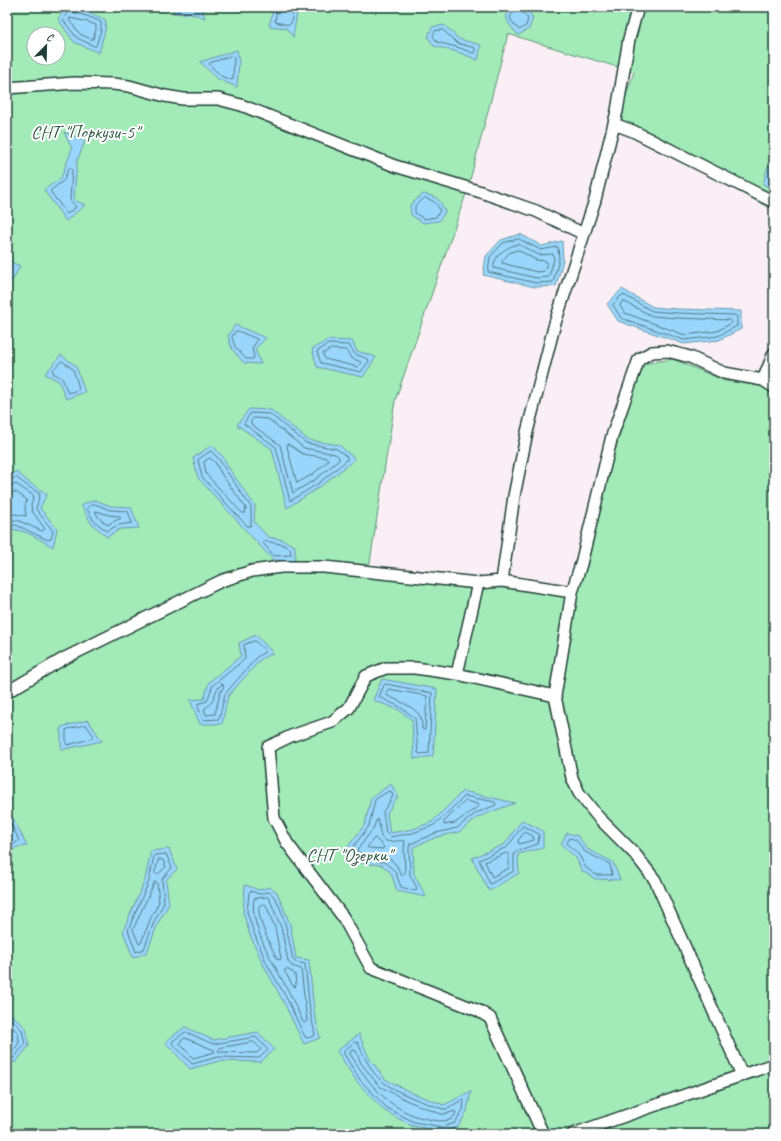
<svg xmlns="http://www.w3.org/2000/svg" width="781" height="1141" font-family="Caveat,sans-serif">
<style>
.green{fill:#a2eab8;stroke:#609476;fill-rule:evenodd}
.water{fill:#9ad6fb;stroke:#6999ab}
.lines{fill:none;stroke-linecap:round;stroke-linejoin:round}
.shore{stroke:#507a84;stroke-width:1}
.street-casing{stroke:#1f3d34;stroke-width:14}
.street{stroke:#fff;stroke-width:11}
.labels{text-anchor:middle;stroke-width:4;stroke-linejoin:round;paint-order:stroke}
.park-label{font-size:19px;fill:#39604e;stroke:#fff}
</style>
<rect width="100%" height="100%" fill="#f9eff4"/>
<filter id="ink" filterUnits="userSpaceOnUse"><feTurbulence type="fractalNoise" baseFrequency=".025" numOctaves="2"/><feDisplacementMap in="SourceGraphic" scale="8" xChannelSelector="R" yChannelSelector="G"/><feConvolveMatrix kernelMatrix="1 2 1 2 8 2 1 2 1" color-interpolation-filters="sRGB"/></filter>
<g filter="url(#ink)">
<path class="green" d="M7,7h767v203l-159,-83 19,-55 -126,-38 -40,154 -73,213 -27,174 204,17 69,-228 32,-5 52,22 36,5 13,-5v753h-767zM34,34h24v24h-24z"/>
<path class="water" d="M66,7l26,7 14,6 -1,10 -6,23 -25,-11 -16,-23z
M174,7h28l3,11 -8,-3 -24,-2z
M274,7h24l-5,30 -7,-9 -17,-2z
M513,8l14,1 6,9 -4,11 -11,6 -9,-11 -3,-8z
M444,25l15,14 22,6 -3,15 -20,-8 -24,-6 -6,-9 4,-10z
M237,50l2,12 -2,25 -19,-8 -18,-17z
M64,132l21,9 -8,20 -3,39 11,5 -19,16 -22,-31 17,-12 11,-29z
M768,166l6,1v24l-11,-7z
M423,194c15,3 16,4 22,18l-6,9 -16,2 -12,-8 -1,-10z
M520,234l22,12 20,-5 1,19 -7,26 -21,1 -52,-12 3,-19 15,-16z
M7,260l13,6 -8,15 -5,3z
M622,289l31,18 24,2 64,2v18l-22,11 -35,4 -66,-23 -11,-17z
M235,325l31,13 -11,11 6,15 -17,-1 -12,-14 -4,-13z
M328,340l24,1 5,10 19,6 -13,20 -46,-10 -5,-18z
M61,355l15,11 9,26 -19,7 -7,-18 -14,-7z
M249,409l22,1 37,30 31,5 16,14 -34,27 -34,22 -15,-59 -35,-24z
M212,445l11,12 7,13 25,36 -1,16 14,15 15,3 12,6v15l-22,-1 -75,-82 -5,-20z
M16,471l12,11 19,12 -7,14 17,21 -4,18c-13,-7 -31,-20 -46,-17v-51z
M95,500l16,6 20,1 8,21 -19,1 -13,8 -16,-14 -10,-18z
M256,635l17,18 -12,6 -33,37 -6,28h-22l-10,-24 14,-1 5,-17 32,-26 -2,-13z
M382,679l55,10 -4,67 -19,3 -2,-39 -13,-10 -26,-10z
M88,720l14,21 -41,9v-23z
M391,784l7,12 -11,17 3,20 23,-4 19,-7 31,-31 52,12 -37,14 -19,15 -22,5 -24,10 1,27 12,23 -29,-6 -6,-18 -9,-8 -23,-2 -15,-11 21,-28 6,-26z
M12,816l15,30 -10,1 -10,8v-38z
M522,820l21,11v17l-25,6 1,19 -30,18 -17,-33 33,-14z
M567,833l11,3 9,13 26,13 7,18 -25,-1 -13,-8 -6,-13 -15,-14z
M169,849l8,20 -11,11 3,24 -11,19 -11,29 -14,6 -10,-27 22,-51 6,-29z
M245,885l14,5 11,-3 7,5 13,32 6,34 13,2 5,51 6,27 -16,6 -21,-43 -19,-35 -14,-31 -7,-23z
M7,1015h5l14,13 3,18 -13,16 -9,2z
M185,1027l28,13 45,-8 16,17 -13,13 -42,-1 -29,8 -25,-27z
M359,1034l10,24 16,21 27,14 32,12 27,-14 -4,20 -9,16 -15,4 -31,-5 -27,-15 -28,-29 -20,-31z"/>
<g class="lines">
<path class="shore" d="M277,7l-2,15 14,3 2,-2 3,-16
M516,7l1,1 -7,9 2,5 7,8 7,-4 2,-7c-2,-5 -6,-6 -9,-11v-1
M69,11l21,6 11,5v8l-5,16h-2l-17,-8 -14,-18z
M70,18l18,4 8,3v4l-3,10h-2l-11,-5 -10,-13z
M443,30l14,13 18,5v4l-2,1 -13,-5 -23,-6 -4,-6 2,-5z
M231,56l3,1 -1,22 -1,1 -11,-4 -12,-12 1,-1z
M69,168h2l1,2 -2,30 6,7 -9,7 -17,-23 14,-11z
M425,198c9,3 12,4 15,13l-4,6 -12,2 -9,-6v-7z
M519,239l22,11 15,-3h2l1,13 -6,22 -17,1 -48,-11 2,-15 13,-14z
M518,244l21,11 14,-1 1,5 -5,18 -13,1 -42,-10c-1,-13 13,-21 24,-24z
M518,250l18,10 10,1 1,2 -3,8 -7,1 -35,-9v-2l7,-8z
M622,295h2l28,16 25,2 58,2 2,2v9l-19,10 -34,4 -63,-22 -8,-13z
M623,301l29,15 25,2 53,2 2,3 -15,8 -32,4 -60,-22 -5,-7z
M236,331h2l19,8v2l-5,7 2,9 -1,2h-7l-11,-12 -3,-10z
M329,344l20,1 6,9 13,5 1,2 -8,11 -40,-9 -4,-11z
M331,349l15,1 5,8 10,4v2l-3,3 -33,-8 -2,-5z
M62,361l11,8 6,19 -1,2 -10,3 -6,-15 -9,-5v-3z
M251,413l19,1 36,29 31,6 10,8v3l-28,23 -29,18 -14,-54 -32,-23z
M254,418l14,1 36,29 31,6 4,3v3l-23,19 -23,14 -13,-48 -29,-21v-3z
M288,444l15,10 24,4 1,3 -15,13 -16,9 -10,-36z
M211,451l8,8 8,13 24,35v18l-1,1h-3l-45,-49 -4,-17z
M210,458l5,4 7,13 24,33 -1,5h-3l-36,-39 -2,-12z
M7,482l9,-5 10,8 14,9 -4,15 17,22 -2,8 -3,1 -32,-15 -9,1
M7,487l9,-3 18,12 -3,9 1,6 13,18 -3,2 -25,-11 -10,1
M7,493l9,-1 11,8 -2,6 1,10 -11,-2 -8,1
M95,504l15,6 18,1 4,12 -14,2 -11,6 -13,-10 -7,-12 1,-2z
M96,511l13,4 10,1 2,2 -14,7 -9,-8 -2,-4z
M264,541l17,3 9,4 1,7 -17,1 -11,-13z
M255,641l10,9v2l-7,4 -33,38 -6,25 -16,1 -6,-16 10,-3 6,-16 32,-26 -1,-14z
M222,684l2,2 -4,7 -5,21 -9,1 -2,-6c13,-7 8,-18 18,-25z
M386,684l46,9 -3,60 -9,1 -2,-1 -3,-35 -15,-11 -21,-10 5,-12z
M389,689l38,7 -2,34 -3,-1c0,-4 0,-9 -2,-13 -6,-10 -24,-16 -34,-21l1,-4z
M86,725l8,11 -1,2 -25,7 -2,-1v-14z
M389,791h2l2,5 -10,16 3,21 4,4 23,-4 21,-8 31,-29 30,6 1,3 -20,8 -19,15 -21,5 -26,11 -1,4 1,27 7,13 -2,3 -14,-4 -6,-16 -11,-9 -24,-3 -10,-8 19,-25 6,-26z
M466,801l12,3 1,2 -24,17 -11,2v-3z
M378,820c2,5 1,11 3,16 5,10 16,3 24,5l-1,7 1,26 -1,1h-3c-10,-29 -30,-13 -44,-24l1,-2 15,-20 3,-8z
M7,821l3,1 9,18 -12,10
M523,826l16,8 -1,10 -22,7 -2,3v17l-24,13 -11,-24 28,-13z
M525,832l8,4 1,4 -15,4 -1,-3z
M375,838l9,9 -1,2 -15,-1v-2z
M570,838l6,2 9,12 25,12 2,11h-16l-10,-7 -7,-13 -12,-11z
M507,853l2,2v13l-17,9 -7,-15z
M155,855l11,-1 6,14 -10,11 2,24 -10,19 -10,27 -8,3 -8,-22 21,-49 5,-25z
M159,859l4,1 3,7 -9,8 -2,-2z
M155,882l2,1 2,19 -9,18 -9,23 -2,1 -6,-14z
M251,891l8,3 10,-2c14,8 20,51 24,67l2,3 10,2 5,47 5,23 -1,2 -7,2 -2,-1 -18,-38 -20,-35 -13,-31 -7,-21 2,-19z
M267,897l2,1 12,29 7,34 4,5 9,3 6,52 -2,2 -2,-1c-4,-9 -8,-17 -12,-26 -12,-24 -43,-70 -37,-97z
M264,904l2,1 9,23 6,30 -1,2 -3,-1c-6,-13 -20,-39 -18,-53z
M285,970l2,-1 8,5 1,12 -1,1 -2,-1 -8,-14z
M7,1019h4l11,11 3,14 -11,14 -7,2
M7,1024l11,8 1,11 -8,11 -4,1
M186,1032l27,12 43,-7 12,13 -9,8 -41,-1 -26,7 -20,-21 1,-2z
M185,1038l29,12 1,2 -22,6 -13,-14v-2z
M254,1042l7,7 -4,4 -37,-1 -2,-1 2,-3z
M355,1042l3,1c5,12 14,31 25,39 14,11 42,21 60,27h3l16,-9h2l-1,10 -8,13 -12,4 -29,-5 -27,-14 -27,-28 -16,-26v-3z
M354,1050l2,1 5,12 18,23 29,15 33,13h5l9,-3 1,2 -4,6c-8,3 -15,2 -24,0 -37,-6 -59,-35 -78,-65v-2z"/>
<defs>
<path id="street" d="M638,7l-9,32 -12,72 -22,89 -40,123 -28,109 -13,64 -12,85 70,11 -17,104 17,82 7,15 19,24 37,37 20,26 87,195
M7,88l68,-5 38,1 16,2 36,10 18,3h35l23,6 154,61 86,26 55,19 48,23
M614,124l19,7 141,71
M763,380l11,-27
M572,592l9,-28 31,-128 27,-77 13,-7 15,-1 23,6 34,16 39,7 11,7
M457,674l21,-91
M7,692l56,-33 158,-78 31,-10 29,-4h43l154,16 24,-2
M543,1134l-53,-116 -11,-7 -108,-43 -28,-51 -56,-74 -13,-25 -6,-71 23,-11 41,-14 17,-14 17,-32 20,-8h29l42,6 98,22
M573,1134l201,-70"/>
</defs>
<use href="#street" class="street-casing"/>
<use href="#street" class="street"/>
</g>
</g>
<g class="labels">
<g class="park-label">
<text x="85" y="138">СНТ "Поркузи-5"</text>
<text x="349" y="861">СНТ "Озерки"</text>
</g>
</g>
<rect width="781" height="1141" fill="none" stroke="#fff" stroke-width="24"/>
<rect x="12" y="12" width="757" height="1117" fill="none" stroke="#1f3d34" stroke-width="1.5" filter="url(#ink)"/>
<g transform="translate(46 46) rotate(23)"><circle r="19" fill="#ffffff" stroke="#a5b1ae"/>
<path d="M0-3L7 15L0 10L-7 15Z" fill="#1f3d34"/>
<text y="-6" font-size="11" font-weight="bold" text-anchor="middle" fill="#1f3d34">С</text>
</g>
</svg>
